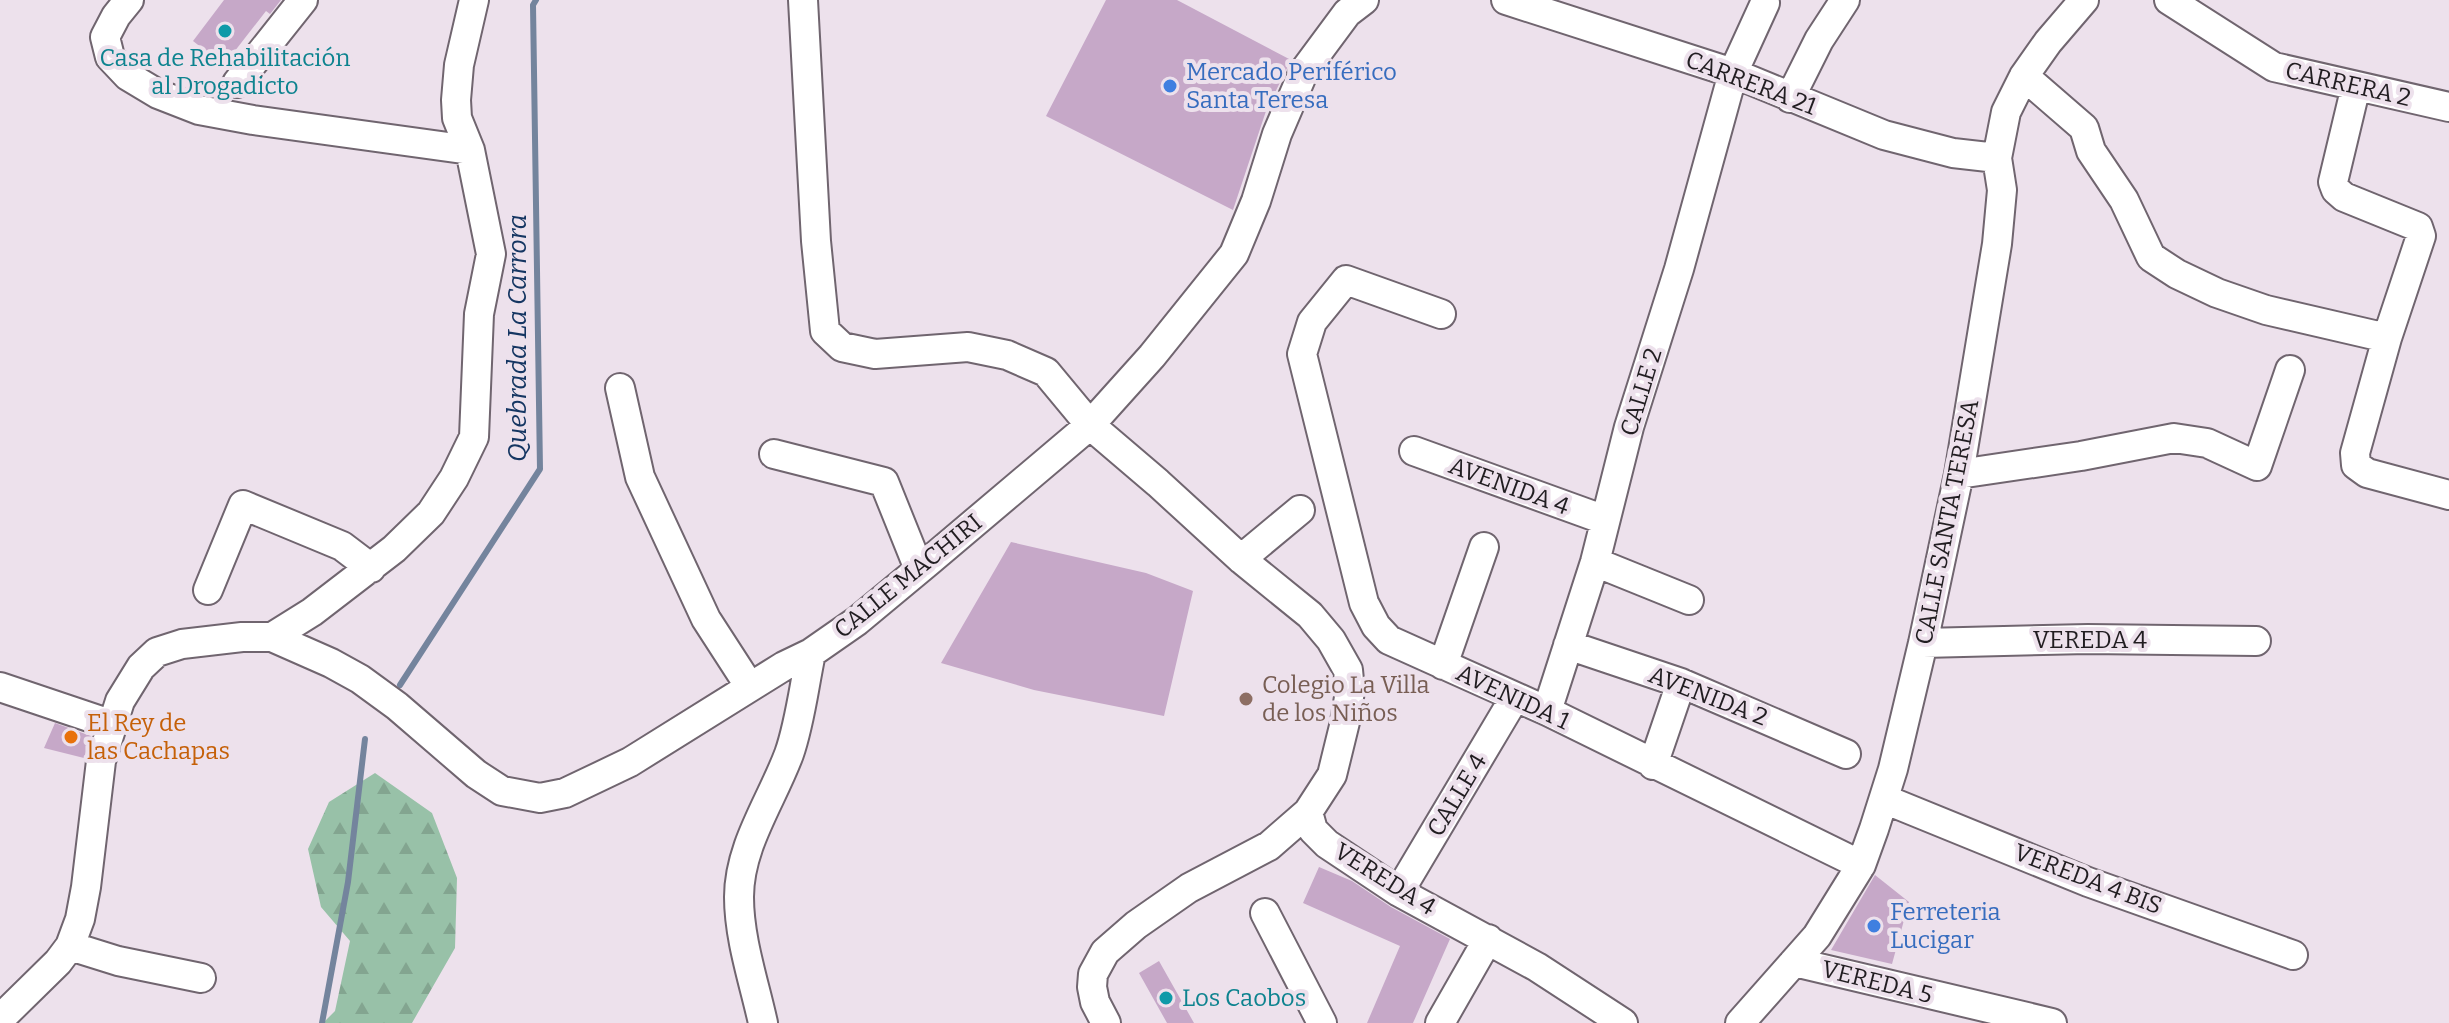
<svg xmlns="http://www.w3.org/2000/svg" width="2449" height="1023" font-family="Bitter,serif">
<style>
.forest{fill:url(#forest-firs)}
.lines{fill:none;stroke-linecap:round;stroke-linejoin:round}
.stream{stroke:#74849d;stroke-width:6}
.building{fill:#c6a8c8}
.minor-casing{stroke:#70656f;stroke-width:32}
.minor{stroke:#fff;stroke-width:28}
.culture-dot{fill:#0f9aa8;stroke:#ede1ec;stroke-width:3}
.shop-dot{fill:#3f7fe0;stroke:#ede1ec;stroke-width:3}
.education-dot{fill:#8d6e63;stroke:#ede1ec;stroke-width:3}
.food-dot{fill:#e8710a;stroke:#ede1ec;stroke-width:3}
.labels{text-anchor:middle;stroke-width:8;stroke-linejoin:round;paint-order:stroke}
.culture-label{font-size:24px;fill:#0d838f;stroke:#ede1ec}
.shop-label{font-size:24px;fill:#366cbe;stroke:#ede1ec;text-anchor:start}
.street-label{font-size:24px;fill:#211d21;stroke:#ede1ec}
.education-label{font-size:24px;fill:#785e54;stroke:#ede1ec;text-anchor:start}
.food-label{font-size:24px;fill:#c56008;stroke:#ede1ec;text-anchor:start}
.water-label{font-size:26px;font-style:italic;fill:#153662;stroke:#ede1ec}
</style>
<defs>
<pattern id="forest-firs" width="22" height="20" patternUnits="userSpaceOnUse" patternTransform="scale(2)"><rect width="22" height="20" fill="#98c1a8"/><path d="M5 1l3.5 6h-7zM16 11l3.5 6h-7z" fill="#83a590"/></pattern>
</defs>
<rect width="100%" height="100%" fill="#ede1ec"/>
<path class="forest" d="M375,773l57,40 25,65 -2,70 -43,75h-89l12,-12 15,-70 -29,-34 -13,-58 21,-47z"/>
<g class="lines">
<path class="stream" d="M400,685l140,-216 -7,-464 3,-5
M322,1023l26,-141 17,-143"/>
</g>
<path class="building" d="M224,0h57l-11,14 -4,-3 -42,54 -31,-24z
M1106,0h71l114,60 -25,51 -33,99 -187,-94z
M1011,542l135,31 47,18 -29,125 -130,-26 -93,-27z
M55,723l36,13 -7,22 -40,-10z
M1319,867l33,14 39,26 59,32 -37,84h-46l33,-77 -97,-43z
M1875,875l34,27 -17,62 -61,-14z
M1159,961l35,62h-27l-28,-50z"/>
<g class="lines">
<defs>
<path id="minor" d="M129,0l-13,16 -11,21 5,20 18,19 30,18 41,16 54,10 217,30
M803,0l13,241 9,90 17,16 33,7 93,-7 39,8 39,17 44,53 68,58 83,76 69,56 21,25 17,30 2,21 -5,31 -13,53 -24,37 -39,34 -80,42 -53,37 -31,27 -12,22 -1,13 3,15 11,21
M1506,0l227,73 151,62 69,18 44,5
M2169,0l105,67 175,40
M2024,76l60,52 7,23 33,49 27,57 26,17 40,19 49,17 121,28
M237,83l66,-83
M2356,86l-23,96 3,8 8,7 74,30 3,9 -34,102 -32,115 1,12 11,8 82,22
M1790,98l29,-58 26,-40
M1441,314l-95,-34 -34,42 -10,32 62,249 12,23 13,14 158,71 314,154
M620,388l20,89 66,142 44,68
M1414,451l191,69
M774,454l110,28 35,87
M1959,474l122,-18 93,-18 33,5 50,23 33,-96
M1241,559l59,-49
M1595,562l94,38
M208,590l35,-85 99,41 29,22
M272,637l59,26 29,16 37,27 79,68 26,17 38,7 25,-5 65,-31 154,-96 27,-13 46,-32 71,-59 162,-137 62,-69 82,-102 22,-53 21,-67 27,-63 43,-58 17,-13
M1923,643l165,-4 168,2
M1568,645l113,38 165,71
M1443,665l41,-118
M0,687l113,38
M1547,711l48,-149 34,-135 50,-158 54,-196 32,-70
M1653,765l28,-82
M1884,799l204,83 205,73
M1308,812l5,18 14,14 72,48 138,75 86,56
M1399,892l116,-195
M1265,913l57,110
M70,946l48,15 83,17
M1794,962l258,61
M0,1019l58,-57 12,-16 10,-27 6,-32 15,-126 19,-60 21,-34 16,-15 25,-8 60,-7h30l40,-25 82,-63 37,-36 23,-35 20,-41 5,-123 12,-60 -21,-104 -13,-32 -1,-18 3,-35 15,-65
M763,1023c-9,-41 -24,-84 -24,-126 0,-51 32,-95 50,-143 11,-31 15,-68 22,-101
M1440,1023l48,-84
M1740,1023l77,-87 44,-71 13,-36 19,-60 30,-126 36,-169 38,-230 5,-54 -5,-32 9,-46 18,-36 24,-34 36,-42"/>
</defs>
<use href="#minor" class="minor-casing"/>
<use href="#minor" class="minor"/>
</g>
<g class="culture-dot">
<circle cx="225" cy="31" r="8"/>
<circle cx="1166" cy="998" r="8"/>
</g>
<g class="shop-dot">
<circle cx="1170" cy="86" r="8"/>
<circle cx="1874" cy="926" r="8"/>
</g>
<circle class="education-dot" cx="1246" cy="699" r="8"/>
<circle class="food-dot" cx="71" cy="737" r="8"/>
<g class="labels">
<g class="culture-label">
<text x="225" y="66">Casa de Rehabilitación<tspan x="225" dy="28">al Drogadicto</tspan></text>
<text x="1182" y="1006" text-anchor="start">Los Caobos</text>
</g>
<g class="shop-label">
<text x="1186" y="80">Mercado Periférico<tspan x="1186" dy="28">Santa Teresa</tspan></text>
<text x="1890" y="920">Ferreteria<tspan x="1890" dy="28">Lucigar</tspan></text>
</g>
<g class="street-label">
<text transform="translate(1751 83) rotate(21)" y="8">CARRERA 21</text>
<text transform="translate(2348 84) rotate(13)" y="8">CARRERA 2</text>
<text transform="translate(1641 392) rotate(-73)" y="8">CALLE 2</text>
<text transform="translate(1509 486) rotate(20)" y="8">AVENIDA 4</text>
<text transform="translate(1947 522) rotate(-79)" y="8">CALLE SANTA TERESA</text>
<text transform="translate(908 576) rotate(-39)" y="8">CALLE MACHIRI</text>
<text x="2090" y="648">VEREDA 4</text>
<text transform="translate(1708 696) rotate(21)" y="8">AVENIDA 2</text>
<text transform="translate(1513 697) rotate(25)" y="8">AVENIDA 1</text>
<text transform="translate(1457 795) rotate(-59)" y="8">CALLE 4</text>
<text transform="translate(1385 879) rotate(32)" y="8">VEREDA 4</text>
<text transform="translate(2088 879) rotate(21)" y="8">VEREDA 4 BIS</text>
<text transform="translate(1877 982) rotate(14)" y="8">VEREDA 5</text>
</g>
<g class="education-label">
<text x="1262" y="693">Colegio La Villa<tspan x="1262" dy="28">de los Niños</tspan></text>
</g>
<g class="food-label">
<text x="87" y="731">El Rey de<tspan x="87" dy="28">las Cachapas</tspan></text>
</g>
<g class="water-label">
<text transform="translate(517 338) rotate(-90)" y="9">Quebrada La Carrora</text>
</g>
</g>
</svg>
